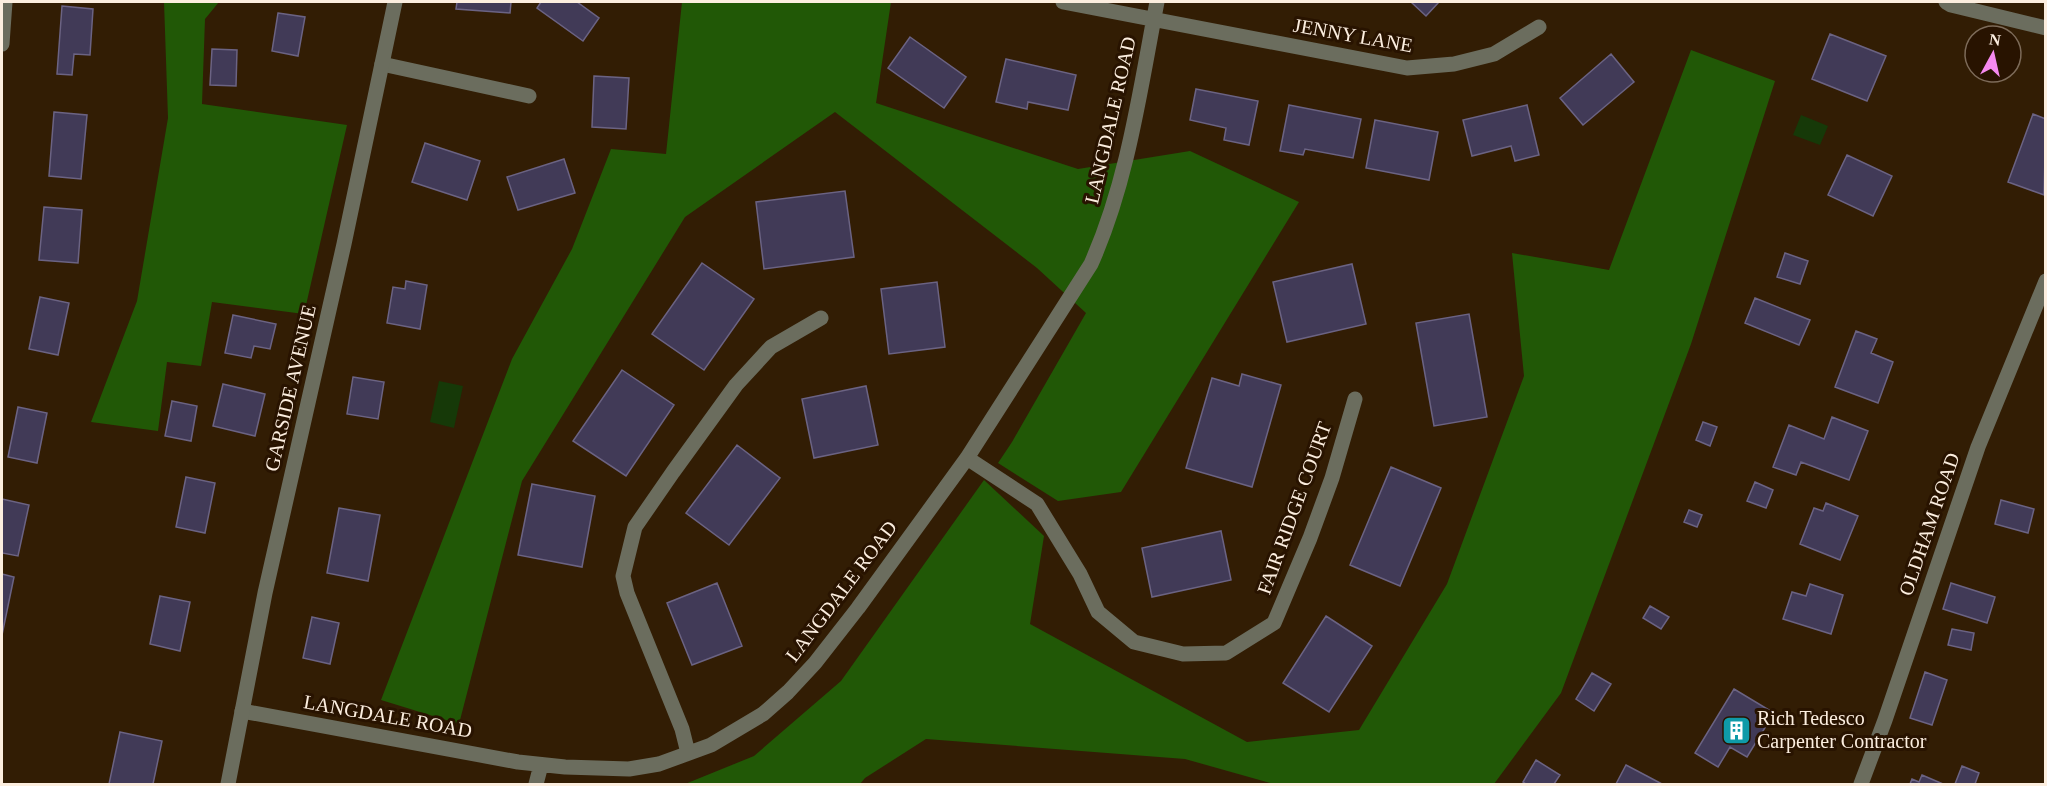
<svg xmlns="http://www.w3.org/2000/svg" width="2047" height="786" font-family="Georgia,serif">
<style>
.green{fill:#163908}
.forest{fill:#215806}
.building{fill:#413a57;stroke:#6b6383;stroke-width:1.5}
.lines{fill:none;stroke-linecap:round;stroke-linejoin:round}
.minor{stroke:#6b6d5e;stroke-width:15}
.tertiary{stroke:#6b6d5e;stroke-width:15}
.labels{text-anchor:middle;stroke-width:6;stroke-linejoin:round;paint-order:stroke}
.street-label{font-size:20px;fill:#fceedf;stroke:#281300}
.poi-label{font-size:20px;fill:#fceedf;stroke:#281300;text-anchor:start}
</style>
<rect width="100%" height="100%" fill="#321d04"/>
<path class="green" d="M1801,115l27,11 -8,19 -27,-10z
M439,381l24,5 -9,42 -24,-6z"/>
<path class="forest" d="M164,2h55l-14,17 -3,85 145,21 -43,189 -92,-12 -11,64 -34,-4 -9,69 -67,-9 46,-121 31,-183z
M682,2h209l-15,101 202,66 112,-18 109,51 -178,290 -63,9 -60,-38 14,-21 74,-129 -49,-45 -202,-156 -150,105 -163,264 -63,243 -78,-24 131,-341 60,-110 39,-100 55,5z
M1691,50l84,31 -84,263 -130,349 -67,91h-220l-89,-25 -259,-20 -61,39 -5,6h-175l69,-28 87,-75 143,-201 60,56 -14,88 217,118 112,-12 88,-146 77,-208 -12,-123 97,17z"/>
<path class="building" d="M457,2h54l-1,11 -54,-4z
M541,2h36l22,16 -16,23 -46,-33z
M1411,2h28l-13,14z
M62,6l31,3 -3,46 -16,-1 -2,21 -15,-1z
M278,13l27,4 -7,39 -26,-5z
M1830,34l56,22 -19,45 -55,-22z
M910,37l56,40 -22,31 -56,-40z
M212,49l25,1 -1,36 -26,-1z
M1611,54l23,28 -51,43 -23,-27z
M1006,59l70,16 -8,35 -40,-8 -1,7 -31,-7z
M594,76l35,2 -3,51 -34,-2z
M1196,89l62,12 -9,44 -25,-5 2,-12 -36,-8z
M1289,105l72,14 -8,39 -48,-9 -2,6 -23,-4z
M1527,105l12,50 -24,6 -4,-15 -39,10 -9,-36z
M54,112l33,3 -6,64 -32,-3z
M2033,114l13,5 -2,76 -36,-13z
M1375,120l63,12 -9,48 -63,-12z
M425,143l55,18 -13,39 -55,-18z
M1847,155l45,21 -19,40 -45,-21z
M564,159l11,34 -57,17 -11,-33z
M845,191l9,66 -90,12 -8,-67z
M44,207l38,3 -4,53 -39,-3z
M1785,253l23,8 -8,23 -23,-7z
M702,263l52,36 -50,71 -52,-36z
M1352,264l14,60 -79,18 -14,-60z
M406,281l21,4 -7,44 -33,-6 6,-36 12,2z
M937,282l8,65 -56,7 -8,-65z
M40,297l29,6 -11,52 -29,-6z
M1755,298l55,22 -11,25 -54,-22z
M1469,314l18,103 -53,9 -18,-103z
M233,315l43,9 -6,25 -16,-3 -3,12 -26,-5z
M1856,331l21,8 -6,14 22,9 -15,41 -43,-16z
M622,370l52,35 -48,71 -53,-35z
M1242,374l39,11 -29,102 -66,-19 26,-90 27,8z
M353,377l31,5 -6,37 -31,-5z
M223,384l42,10 -10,42 -42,-10z
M866,386l12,59 -64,13 -12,-59z
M172,401l25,5 -6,35 -26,-5z
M18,407l29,6 -10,50 -29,-6z
M1832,417l36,14 -19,49 -48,-18 -5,13 -23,-8 16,-42 35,14z
M1703,422l14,5 -7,19 -14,-6z
M737,445l43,33 -51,67 -43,-32z
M1391,467l50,21 -41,98 -50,-21z
M186,477l29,6 -10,50 -29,-6z
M1755,482l18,8 -7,18 -19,-7z
M532,484l63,12 -13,71 -64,-12z
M2,499l27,6 -11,51 -16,-3z
M2001,500l33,9 -6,24 -33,-9z
M1826,503l32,13 -18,44 -40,-16 14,-36 9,3z
M339,508l41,7 -12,66 -41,-8z
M1689,510l13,5 -5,12 -13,-5z
M1221,531l10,49 -79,17 -10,-49z
M2,574l12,3 -12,58z
M717,583l25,63 -50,19 -25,-62z
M1951,583l44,14 -8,26 -44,-14z
M1810,584l33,11 -12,39 -48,-15 9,-27 14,4z
M160,596l30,6 -10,49 -30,-7z
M1650,606l19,11 -8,12 -18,-11z
M1326,616l46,30 -43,66 -46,-29z
M312,617l27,6 -9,41 -27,-6z
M1952,629l22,4 -3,17 -23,-5z
M1925,672l22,8 -15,45 -22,-7z
M1592,673l19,11 -17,27 -18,-12z
M1734,689l40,24 -27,44 -17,-10 -12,20 -23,-14z
M120,732l42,9 -9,43h-44z
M1536,760l24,15 -6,9h-28l-3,-2z
M1626,765l36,19h-46z
M1962,766l17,7 -4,11h-20z
M1922,775l21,9h-33l2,-5 7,3z"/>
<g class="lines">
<path class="minor" d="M1063,2l344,66 47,-4 40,-10 45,-27
M1946,2l5,3 95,23
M2,44l3,-42
M382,64l147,32
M967,458l70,46 43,70 18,38 36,30 49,12 43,-1 48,-30 36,-85 22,-60 23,-79
M242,711l276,51 47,5 64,2 30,-5 52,-19 52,-31 25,-22 27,-29 43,-55 109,-150 124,-194c37,-83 49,-174 66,-262
M688,753l-6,-24 -55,-136 -4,-17 12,-49 38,-55 63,-87 35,-38 50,-29
M536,784l5,-19"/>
<path class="tertiary" d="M228,784l37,-191 79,-349 51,-242
M1861,784l24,-64 93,-273 68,-166"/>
</g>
<defs>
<symbol id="building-square" viewBox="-11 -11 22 22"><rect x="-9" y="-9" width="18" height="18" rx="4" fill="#0f9aa8" stroke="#281300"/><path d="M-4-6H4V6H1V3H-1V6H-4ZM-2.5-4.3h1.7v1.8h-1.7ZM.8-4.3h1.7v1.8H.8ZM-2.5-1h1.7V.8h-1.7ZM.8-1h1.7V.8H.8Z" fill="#fff"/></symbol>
</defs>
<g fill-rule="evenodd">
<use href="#building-square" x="1720" y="714" width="33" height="33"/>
</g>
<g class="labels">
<g class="street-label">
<text transform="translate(1353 35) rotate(10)" y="7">JENNY LANE</text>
<text transform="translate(1110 120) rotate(-77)" y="7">LANGDALE ROAD</text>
<text transform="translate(290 388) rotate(-77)" y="7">GARSIDE AVENUE</text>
<text transform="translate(1294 508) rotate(-70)" y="7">FAIR RIDGE COURT</text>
<text transform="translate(1929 524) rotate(-71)" y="7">OLDHAM ROAD</text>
<text transform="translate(841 591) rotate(-53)" y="7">LANGDALE ROAD</text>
<text transform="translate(388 716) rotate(10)" y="7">LANGDALE ROAD</text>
</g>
<g class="poi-label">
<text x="1757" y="725">Rich Tedesco<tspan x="1757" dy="23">Carpenter Contractor</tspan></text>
</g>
</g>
<rect width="2047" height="786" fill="none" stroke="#fceedf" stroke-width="6"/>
<g transform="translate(1993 54) rotate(8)"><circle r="28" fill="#281300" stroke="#7d6b59" stroke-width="1.5"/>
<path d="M0-4.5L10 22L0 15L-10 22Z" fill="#f589ef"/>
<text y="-9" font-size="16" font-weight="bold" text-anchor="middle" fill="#fceedf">N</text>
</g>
</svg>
